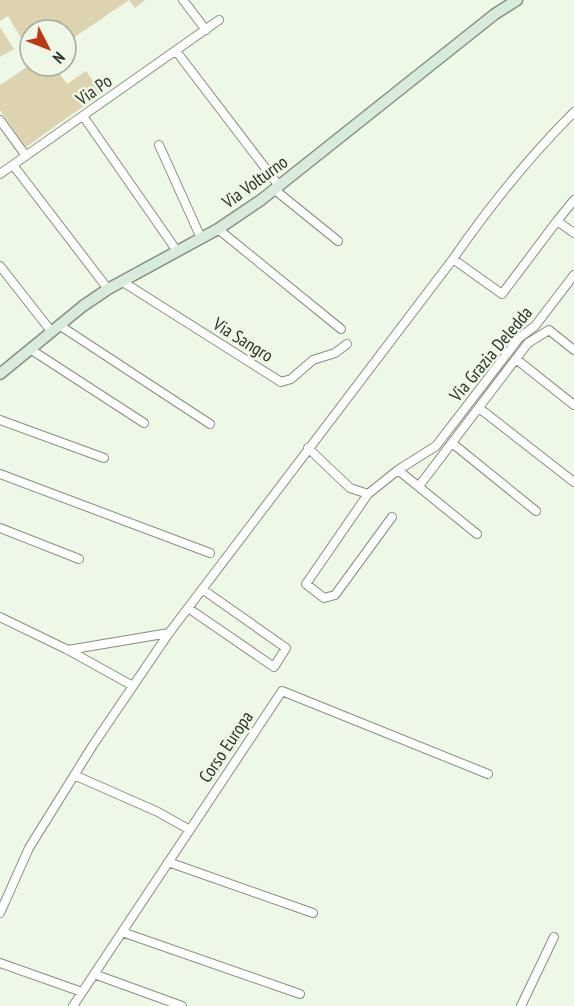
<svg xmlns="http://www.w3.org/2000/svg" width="574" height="1006" font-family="'PT Sans Narrow',sans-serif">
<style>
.green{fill:#ded3af}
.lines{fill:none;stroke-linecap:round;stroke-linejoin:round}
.street-casing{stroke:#868f7f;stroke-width:10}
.secondary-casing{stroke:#868f7f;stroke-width:13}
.street{stroke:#fff;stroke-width:8}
.secondary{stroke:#d7ecdd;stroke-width:10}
.labels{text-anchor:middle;stroke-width:5;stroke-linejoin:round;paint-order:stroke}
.street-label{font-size:18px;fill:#2d312a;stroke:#edf8e6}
</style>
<rect width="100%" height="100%" fill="#edf8e6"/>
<path class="green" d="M0,0h145l-10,8 -6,-8 -63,43v-13h-36v23l-22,-37 -8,5z
M0,27l14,22 -14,8z
M30,65l24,1 13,18 19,-13 16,22 -76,54 -26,-37v-25z"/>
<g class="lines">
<defs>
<path id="street" d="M183,0l23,30
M176,51l103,135
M83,116l94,135
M0,120l26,36
M159,145l42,93
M13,165l95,124
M0,174l219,-154
M275,190l63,51
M574,200l-17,21 17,12
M218,229l123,100
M453,259l49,35 55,-73
M0,266l51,65
M123,282l158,100 10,-3 22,-19 22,-7 12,-9
M59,325l151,99
M30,349l114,74
M516,359l58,46
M479,408l95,74
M0,420l104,38
M452,443l84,68
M308,448l42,40 18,6 30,-24 79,64
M398,470l38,-24 83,-108 16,-12 39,-51
M0,474l210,79
M419,486l109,-143 21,-13 25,20
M368,494l-62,90 18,14 11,-3 57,-78
M0,528l79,31
M188,608l86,59 12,-19 -84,-59
M0,617l68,33 65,36
M68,650l101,-17
M74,775l84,37 32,18
M168,862l145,51
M0,913l29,-65 64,-103 76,-112 284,-374c36,-52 76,-102 121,-147
M122,932l178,62
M0,963l82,29
M94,974l88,32
M73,1006l209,-315 206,83
M521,1006l33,-69"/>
<path id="secondary" d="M0,374l83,-68 25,-17 110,-60 43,-29 234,-186 22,-14"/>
</defs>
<use href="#street" class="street-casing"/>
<use href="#secondary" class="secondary-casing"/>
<use href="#street" class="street"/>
<use href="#secondary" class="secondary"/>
</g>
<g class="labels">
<g class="street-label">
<text transform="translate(94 90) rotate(-35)" y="6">Via Po</text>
<text transform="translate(255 182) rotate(-36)" y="6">Via Volturno</text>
<text transform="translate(243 340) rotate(32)" y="6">Via Sangro</text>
<text transform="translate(491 354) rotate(-50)" y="6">Via Grazia Deledda</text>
<text transform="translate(226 747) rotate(-56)" y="6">Corso Europa</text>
</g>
</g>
<g transform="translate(48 48) rotate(132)"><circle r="28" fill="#edf8e6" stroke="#a0a89b" stroke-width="1.5"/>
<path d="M0-4.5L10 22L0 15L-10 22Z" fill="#c03711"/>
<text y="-9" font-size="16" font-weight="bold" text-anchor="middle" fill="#2d312a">N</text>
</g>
</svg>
